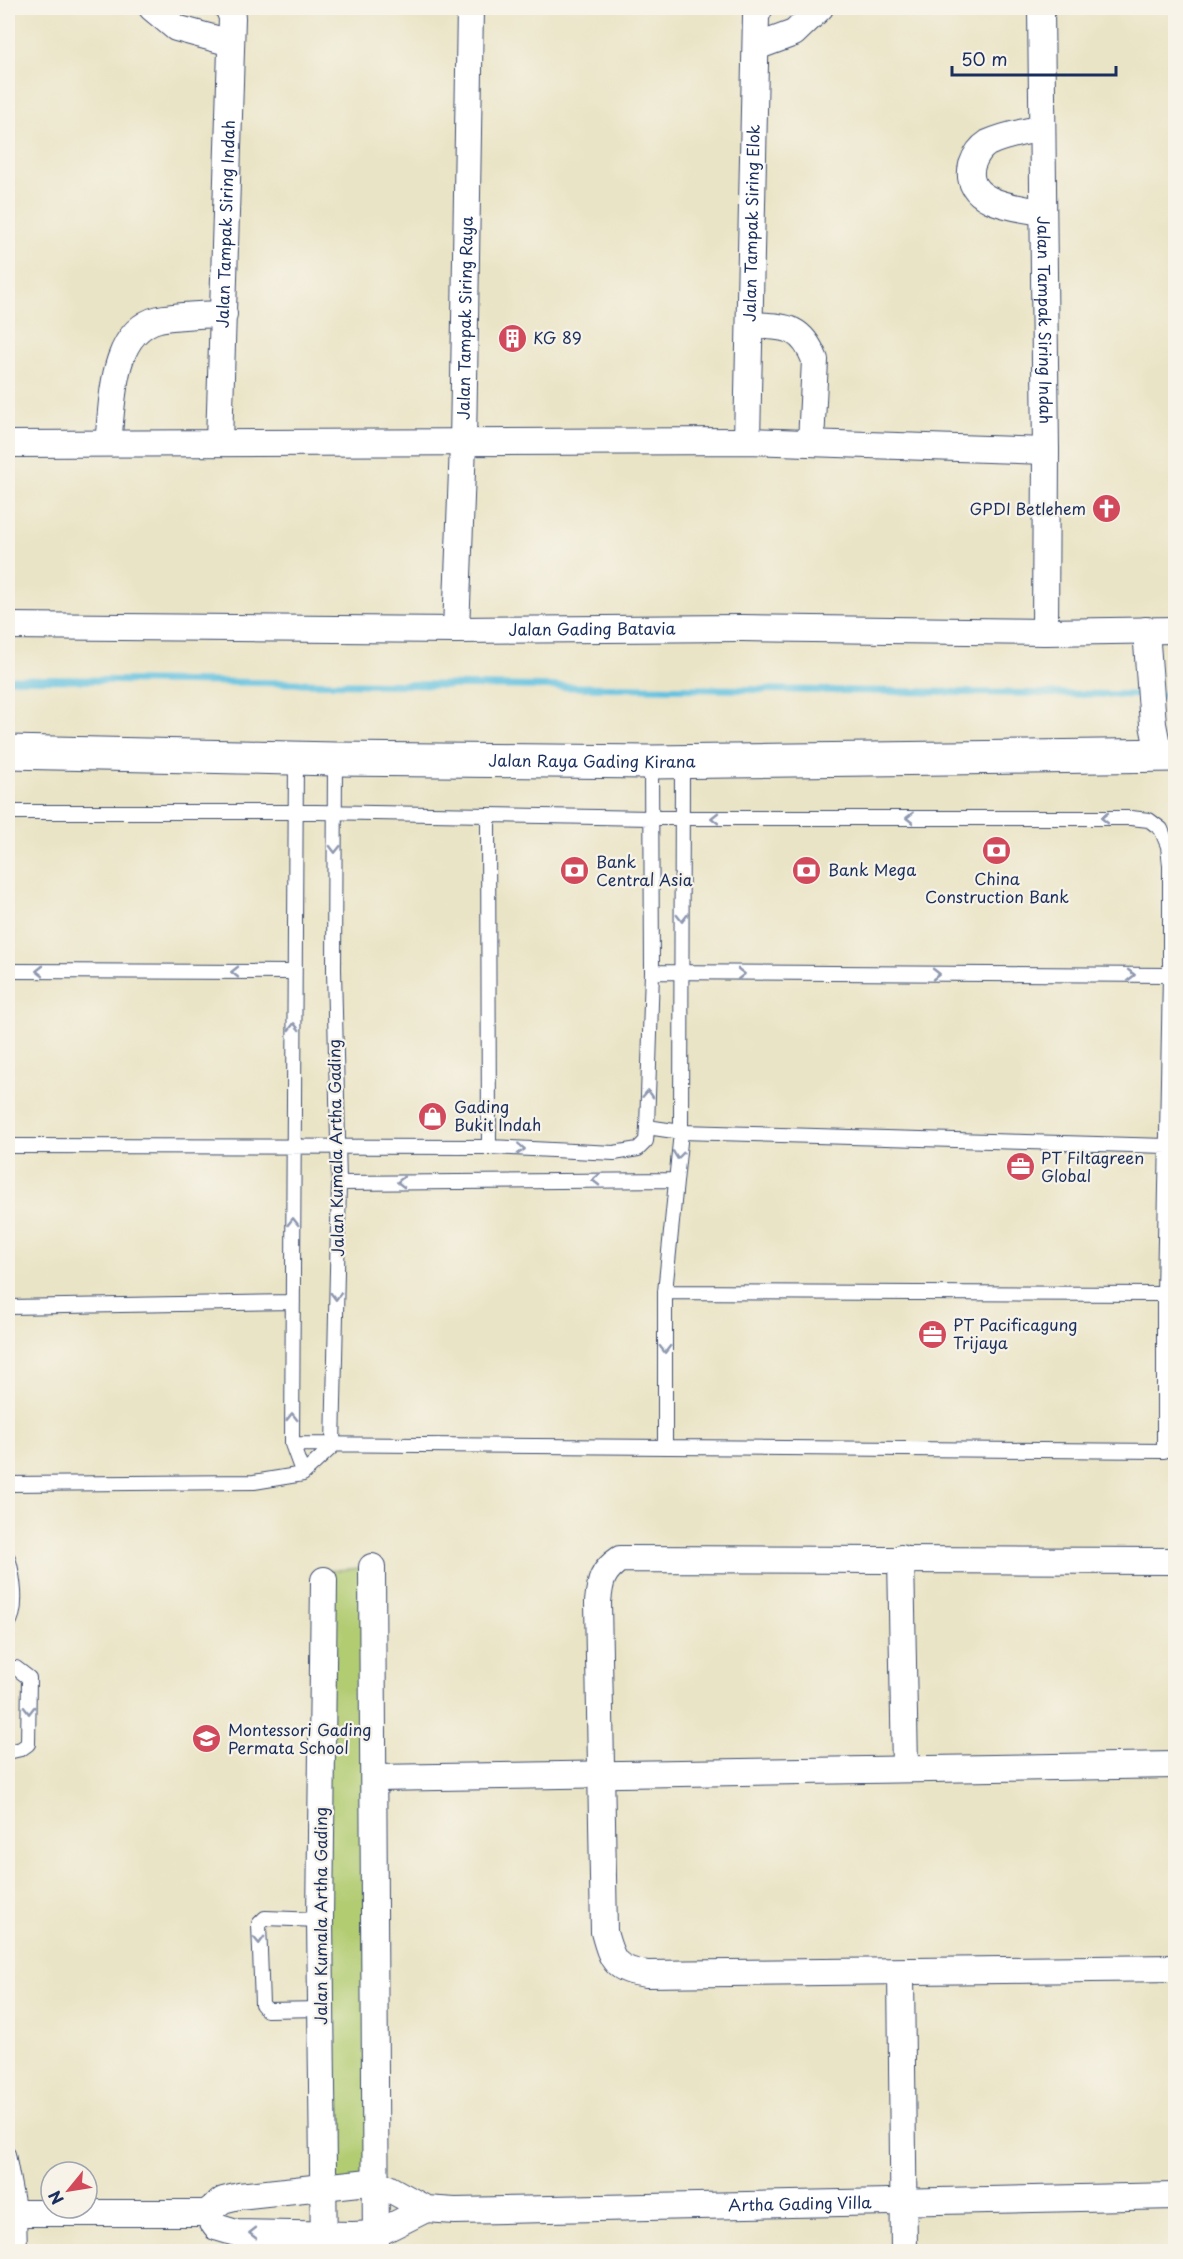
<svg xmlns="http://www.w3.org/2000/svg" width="1183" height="2259" font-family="'Playpen Sans',sans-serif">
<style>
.grass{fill:#b2cc72;stroke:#667e68;stroke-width:1.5}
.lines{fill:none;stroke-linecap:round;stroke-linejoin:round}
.stream{stroke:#61c1e0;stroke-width:7}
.lane-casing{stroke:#3a4a6e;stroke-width:16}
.street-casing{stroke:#3a4a6e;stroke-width:28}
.secondary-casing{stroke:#3a4a6e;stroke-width:35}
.lane{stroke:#fff;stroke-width:14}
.street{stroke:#fff;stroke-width:26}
.secondary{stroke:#fff;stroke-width:33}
.oneway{stroke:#8d97ae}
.labels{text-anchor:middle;stroke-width:4.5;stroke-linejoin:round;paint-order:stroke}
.street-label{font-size:16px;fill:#1b2f5e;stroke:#f7f3e8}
.poi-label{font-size:16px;fill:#1b2f5e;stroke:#f7f3e8;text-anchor:start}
</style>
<rect width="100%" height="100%" fill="#f7f3e8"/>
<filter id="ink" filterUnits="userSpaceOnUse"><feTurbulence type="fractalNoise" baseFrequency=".0167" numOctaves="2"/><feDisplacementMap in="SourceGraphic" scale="12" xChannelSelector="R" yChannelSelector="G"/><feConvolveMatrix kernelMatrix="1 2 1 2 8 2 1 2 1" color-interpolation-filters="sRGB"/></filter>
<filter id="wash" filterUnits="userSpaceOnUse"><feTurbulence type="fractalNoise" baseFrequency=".008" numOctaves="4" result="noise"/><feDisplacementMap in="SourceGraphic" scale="24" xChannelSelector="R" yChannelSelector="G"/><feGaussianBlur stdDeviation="1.35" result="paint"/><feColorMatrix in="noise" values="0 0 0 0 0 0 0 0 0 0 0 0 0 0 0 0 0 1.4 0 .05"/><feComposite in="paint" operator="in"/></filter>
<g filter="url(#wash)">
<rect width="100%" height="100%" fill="#eae4c6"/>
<path class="grass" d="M372,1567l2,615 -52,4 -6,-614z"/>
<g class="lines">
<path class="stream" d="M8,679l1137,16
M1156,695h20"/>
</g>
</g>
<g filter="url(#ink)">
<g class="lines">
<defs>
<path id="lane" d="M296,758l-4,686 11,30
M8,812h308l335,6h480l18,2 12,9 7,17 2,20v109l-6,319v157l-872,-7
M488,816l1,331
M8,971l286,1
M652,972l518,3
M647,1127l34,5 486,14
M8,1146l481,1 125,6 24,-4 8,-8 1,-14 5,-155 -1,-210
M339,1183l336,-3
M665,1292l499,2
M8,1307l285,-5
M665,1447v-155l16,-160 1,-370
M8,1484l246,-2 49,-8 30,-28 6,-263 -5,-213 1,-211
M8,1558c5,16 11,52 0,66
M8,1668h8l13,10 -1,66 -7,5 -13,3
M320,1920l-55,-2 -6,6 3,80 5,6 54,-1
M8,2154l11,59 1,39"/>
<g id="street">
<path d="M152,8l24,20 55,15"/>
<path id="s1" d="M1041,8l5,443 -1,181"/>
<path d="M756,47l38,-14 26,-25"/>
<path d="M1042,128c-17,4 -37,7 -54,15 -8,5 -13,13 -16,22 -10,39 47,43 71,47"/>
<path d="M750,325c34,2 51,-1 65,35l-4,83"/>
<path id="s2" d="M747,441l9,-425 4,-8"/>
<path id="s3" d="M219,442l13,-425 -4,-9"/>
<path d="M108,443c5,-39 2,-112 51,-124 21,-4 44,-4 65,-5"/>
<path d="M8,444l739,-3 299,10"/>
<path id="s4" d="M8,626l448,4 286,-2 303,4 131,-2"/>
<path id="s5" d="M456,630l7,-186 7,-436"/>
<path d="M1146,630l7,94 6,31"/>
<path d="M901,1558l4,210"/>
<path d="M1176,1561l-556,-2c-18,12 -20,22 -22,43l6,330c8,30 12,38 43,42l529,-6"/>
<path d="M372,1567l4,685"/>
<path d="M324,1580l-4,340 4,332"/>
<path d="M375,1778l801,-13"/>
<path d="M901,1972l3,280"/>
<path id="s6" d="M8,2213h198l17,-13 16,-4 130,-14 17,5 40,22 29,2 721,-15"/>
<path d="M206,2213l10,14 20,6 117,2 23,-1 50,-25"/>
</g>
<g id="secondary">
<path id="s7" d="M8,752l327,7 316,3 525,-7"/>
</g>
</defs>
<use href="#lane" class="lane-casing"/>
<use href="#street" class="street-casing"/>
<use href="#secondary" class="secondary-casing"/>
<use href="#lane" class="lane"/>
<use href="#street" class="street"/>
<use href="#secondary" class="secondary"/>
</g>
<defs><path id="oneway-chevron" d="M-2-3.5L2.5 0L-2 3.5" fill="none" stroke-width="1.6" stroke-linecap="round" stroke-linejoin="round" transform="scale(1.5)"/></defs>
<g class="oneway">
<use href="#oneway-chevron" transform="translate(715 818) rotate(-180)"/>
<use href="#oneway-chevron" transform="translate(910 818) rotate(-180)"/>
<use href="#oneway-chevron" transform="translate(1105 818) rotate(-180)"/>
<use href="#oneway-chevron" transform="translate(335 849) rotate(91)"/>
<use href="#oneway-chevron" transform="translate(682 918) rotate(90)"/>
<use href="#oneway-chevron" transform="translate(40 971) rotate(-180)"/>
<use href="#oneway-chevron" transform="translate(235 972) rotate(-180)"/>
<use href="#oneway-chevron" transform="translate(741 974)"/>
<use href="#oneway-chevron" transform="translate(936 974)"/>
<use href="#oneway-chevron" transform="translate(1131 975)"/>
<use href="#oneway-chevron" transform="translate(294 1027) rotate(-90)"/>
<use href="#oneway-chevron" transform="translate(648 1094) rotate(-88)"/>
<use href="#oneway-chevron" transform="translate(521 1149) rotate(3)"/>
<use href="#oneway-chevron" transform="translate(678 1155) rotate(97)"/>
<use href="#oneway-chevron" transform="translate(596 1180) rotate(179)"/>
<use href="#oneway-chevron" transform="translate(401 1182) rotate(179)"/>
<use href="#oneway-chevron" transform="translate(293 1222) rotate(-90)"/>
<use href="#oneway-chevron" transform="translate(336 1296) rotate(91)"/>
<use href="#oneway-chevron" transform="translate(665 1349) rotate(90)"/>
<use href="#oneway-chevron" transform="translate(292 1417) rotate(-90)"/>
<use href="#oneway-chevron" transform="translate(29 1710) rotate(90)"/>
<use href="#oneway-chevron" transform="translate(259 1940) rotate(88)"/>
<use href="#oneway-chevron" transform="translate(253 2233) rotate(-180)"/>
</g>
</g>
<defs>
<symbol id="building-disc" viewBox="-11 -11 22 22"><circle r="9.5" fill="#d1495b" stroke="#f7f3e8"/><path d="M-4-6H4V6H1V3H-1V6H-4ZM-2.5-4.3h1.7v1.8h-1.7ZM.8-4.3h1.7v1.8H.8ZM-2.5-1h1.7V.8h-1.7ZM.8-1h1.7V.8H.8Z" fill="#fff"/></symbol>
<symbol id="church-disc" viewBox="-11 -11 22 22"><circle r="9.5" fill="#d1495b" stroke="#f7f3e8"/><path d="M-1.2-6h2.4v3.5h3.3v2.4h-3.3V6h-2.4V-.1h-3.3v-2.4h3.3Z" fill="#fff"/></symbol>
<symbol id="bank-disc" viewBox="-11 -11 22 22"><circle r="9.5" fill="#d1495b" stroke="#f7f3e8"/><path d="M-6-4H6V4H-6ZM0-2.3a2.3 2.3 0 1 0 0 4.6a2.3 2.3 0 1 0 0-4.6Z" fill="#fff"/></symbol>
<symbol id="shop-disc" viewBox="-11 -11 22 22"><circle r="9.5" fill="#d1495b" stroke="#f7f3e8"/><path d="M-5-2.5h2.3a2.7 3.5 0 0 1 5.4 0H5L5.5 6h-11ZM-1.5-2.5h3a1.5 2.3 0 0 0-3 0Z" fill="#fff"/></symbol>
<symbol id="office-disc" viewBox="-11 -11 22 22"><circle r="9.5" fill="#d1495b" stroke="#f7f3e8"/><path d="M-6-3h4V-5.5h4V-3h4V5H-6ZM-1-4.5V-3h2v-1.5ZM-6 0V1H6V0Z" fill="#fff"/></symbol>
<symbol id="school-disc" viewBox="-11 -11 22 22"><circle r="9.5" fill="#d1495b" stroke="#f7f3e8"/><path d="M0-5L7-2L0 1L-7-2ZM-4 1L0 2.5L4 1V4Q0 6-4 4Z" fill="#fff"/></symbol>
</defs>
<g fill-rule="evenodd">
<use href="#building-disc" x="496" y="322" width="33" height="33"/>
<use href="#church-disc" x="1090" y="492" width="33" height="33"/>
<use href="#bank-disc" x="980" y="834" width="33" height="33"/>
<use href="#bank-disc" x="790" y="854" width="33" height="33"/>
<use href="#bank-disc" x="558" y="854" width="33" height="33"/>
<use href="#shop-disc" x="416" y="1100" width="33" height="33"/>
<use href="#office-disc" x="1004" y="1150" width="33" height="33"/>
<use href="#office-disc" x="916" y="1318" width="33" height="33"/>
<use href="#school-disc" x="190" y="1722" width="33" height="33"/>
</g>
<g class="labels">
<g class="street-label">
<text dy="6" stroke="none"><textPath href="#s2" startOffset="218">Jalan Tampak Siring Elok</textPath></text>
<text dy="6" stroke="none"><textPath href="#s3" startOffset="218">Jalan Tampak Siring Indah</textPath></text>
<text dy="6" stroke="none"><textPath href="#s5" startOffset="312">Jalan Tampak Siring Raya</textPath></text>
<text dy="6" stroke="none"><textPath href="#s1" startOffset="312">Jalan Tampak Siring Indah</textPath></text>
<text dy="6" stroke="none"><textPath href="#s4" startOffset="584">Jalan Gading Batavia</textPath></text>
<text dy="6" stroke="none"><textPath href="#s7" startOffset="584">Jalan Raya Gading Kirana</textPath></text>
<text transform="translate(336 1148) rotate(-91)" y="6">Jalan Kumala Artha Gading</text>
<text transform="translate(321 1916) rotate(-90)" y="6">Jalan Kumala Artha Gading</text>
<text dy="6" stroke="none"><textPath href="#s6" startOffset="804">Artha Gading Villa</textPath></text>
</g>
<g class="poi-label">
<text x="533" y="344">KG 89</text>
<text x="1086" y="515" text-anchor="end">GPDI Betlehem</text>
<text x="596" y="868">Bank<tspan x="596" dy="18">Central Asia</tspan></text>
<text x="828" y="876">Bank Mega</text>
<text x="997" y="885" text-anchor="middle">China<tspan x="997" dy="18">Construction Bank</tspan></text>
<text x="454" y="1113">Gading<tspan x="454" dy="18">Bukit Indah</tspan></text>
<text x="1041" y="1164">PT Filtagreen<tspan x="1041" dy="18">Global</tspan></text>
<text x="953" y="1331">PT Pacificagung<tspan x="953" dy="18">Trijaya</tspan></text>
<text x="228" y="1736">Montessori Gading<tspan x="228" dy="18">Permata School</tspan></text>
</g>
</g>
<rect width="1183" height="2259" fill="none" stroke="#f7f3e8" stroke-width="30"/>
<g transform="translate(69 2190) rotate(240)"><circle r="28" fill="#f7f3e8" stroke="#9fa5b1" stroke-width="1.5"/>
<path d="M0-4.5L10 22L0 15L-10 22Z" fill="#d1495b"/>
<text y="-9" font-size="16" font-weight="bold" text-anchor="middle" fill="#1b2f5e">N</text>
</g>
<path d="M952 66v9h164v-9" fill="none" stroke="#1b2f5e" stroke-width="3"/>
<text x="961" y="66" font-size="18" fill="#1b2f5e" stroke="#f7f3e8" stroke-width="4.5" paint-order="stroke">50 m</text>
</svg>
